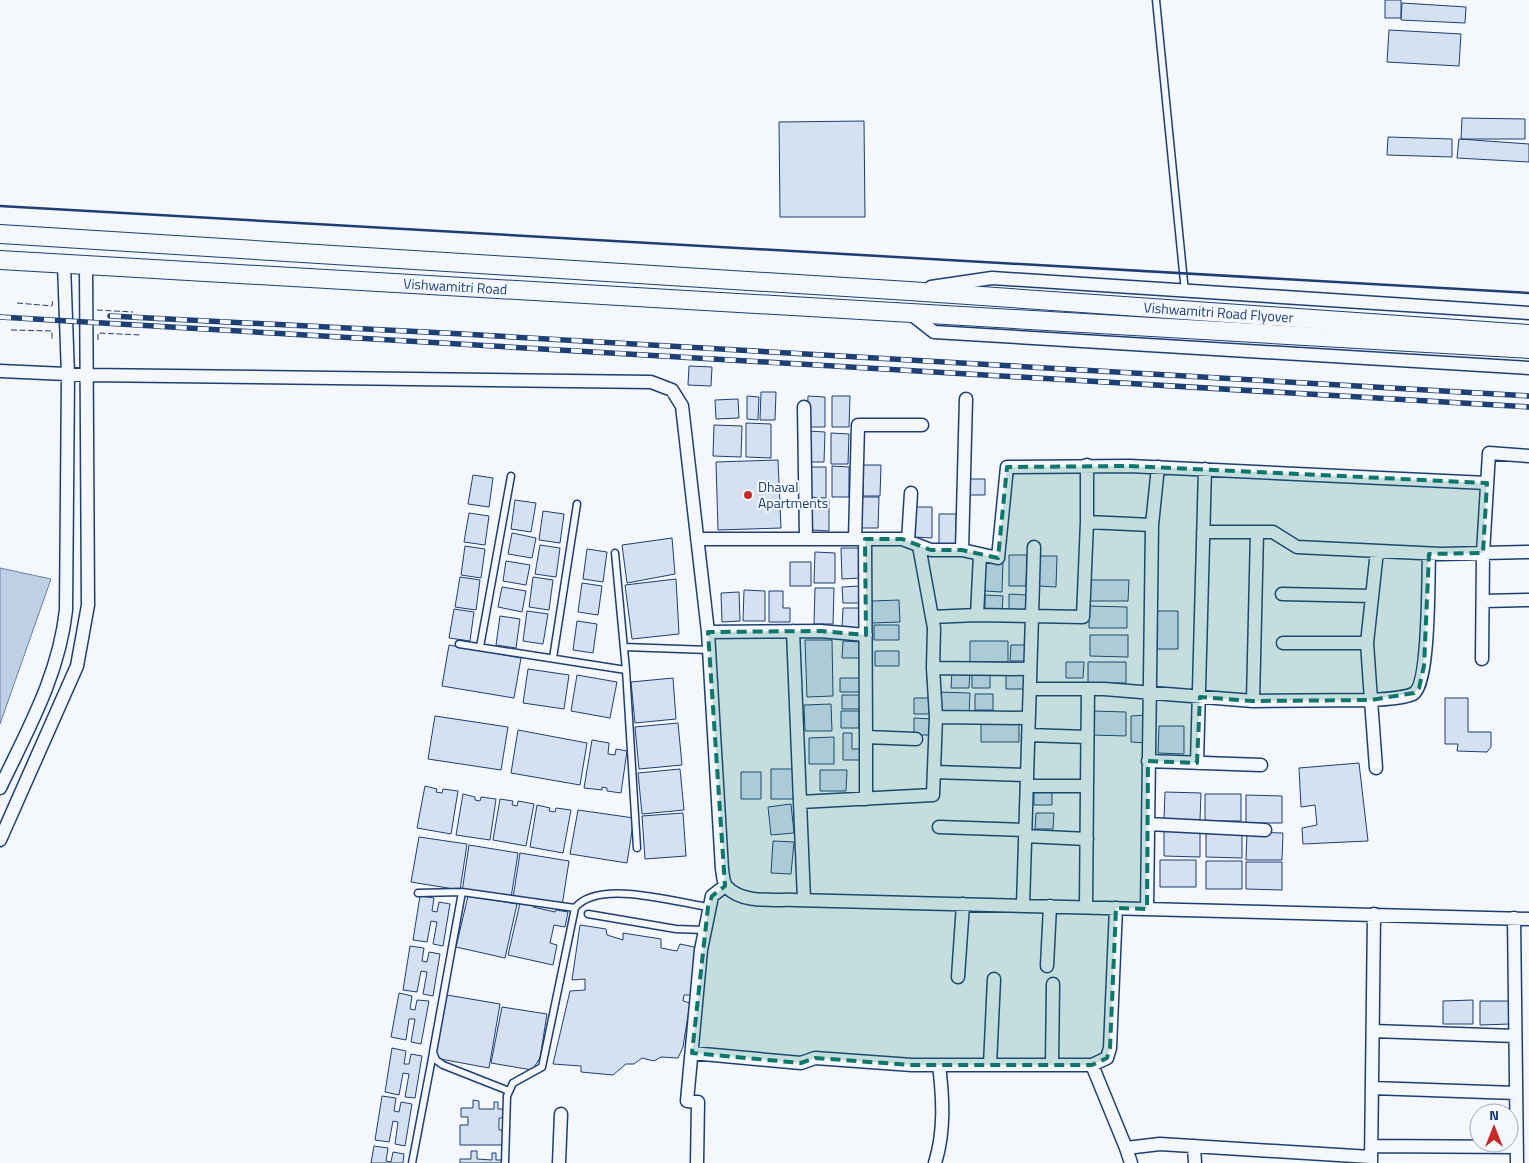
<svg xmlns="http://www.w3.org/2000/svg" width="1529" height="1163" font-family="'Titillium Web',sans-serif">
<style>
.water{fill:#bed0e5;stroke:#687fa3}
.building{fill:#d5e0f0;stroke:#1d3f73}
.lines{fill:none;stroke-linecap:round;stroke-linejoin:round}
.service-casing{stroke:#1d3f73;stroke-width:9}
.minor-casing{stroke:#1d3f73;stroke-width:15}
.secondary-casing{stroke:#1d3f73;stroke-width:20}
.service{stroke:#f4f7fb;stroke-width:6}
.minor{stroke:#f4f7fb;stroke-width:12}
.secondary{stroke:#f4f7fb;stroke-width:18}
.rail-casing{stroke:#1d3f73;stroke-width:5.5}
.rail{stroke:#f4f7fb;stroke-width:4;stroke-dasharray:11;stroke-linecap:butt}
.fence{stroke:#1d3f73;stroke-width:1;stroke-dasharray:6 2.5;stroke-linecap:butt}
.wall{stroke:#1d3f73;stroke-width:2.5}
.marked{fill:#0f766e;fill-opacity:0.2;stroke:#0f766e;stroke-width:4;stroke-dasharray:10 6;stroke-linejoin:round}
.poi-dot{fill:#c62828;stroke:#f4f7fb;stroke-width:2}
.labels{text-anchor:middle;stroke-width:4;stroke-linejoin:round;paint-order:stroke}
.street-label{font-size:14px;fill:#1d3f73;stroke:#f4f7fb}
.poi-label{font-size:14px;fill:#1d3f73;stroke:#f4f7fb;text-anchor:start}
</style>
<rect width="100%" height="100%" fill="#f4f7fb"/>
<path class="water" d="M0,568l51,11 -51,145z"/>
<path class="building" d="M1385,0h16v18h-16z
M1402,3l64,4 -1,16 -64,-3z
M1389,30l72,4 -2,32 -72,-4z
M1462,118l63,1v20h-64z
M864,121l1,96h-85l-1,-95z
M1388,137l64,2v18l-65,-2z
M1459,139l70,5v18l-72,-4z
M689,366l23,1 -1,19 -23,-1z
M761,392h15l-1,28h-15z
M747,396l12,1 -1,23 -11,-1z
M808,396l17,1v30h-18z
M832,396h18l-1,31h-17z
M738,399l1,19 -23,1 -1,-19z
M746,423l25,1v34l-25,-1z
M714,425l28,1 -1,31 -28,-1z
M808,431l17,1 -1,30h-16z
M831,433l18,1 -1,30h-17z
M778,460l3,68 -63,2 -2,-68z
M863,465h18l-1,31h-17z
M832,466l17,1v30h-17z
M809,467h17v31l-17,-1z
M473,475l20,3 -4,29 -21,-3z
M968,479h17v16h-18z
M861,497h18l-1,31h-17z
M515,500l21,3 -5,29 -20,-3z
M812,500h17v31l-17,-1z
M915,507h17v31l-17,-1z
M543,511l21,3 -4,29 -21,-3z
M469,513l20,3 -4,29 -21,-3z
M939,514h17v31h-17z
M512,533l24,5 -4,20 -24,-4z
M672,538l3,36 -48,9 -5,-38z
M540,545l20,3 -4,29 -21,-3z
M465,546l20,3 -4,29 -20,-3z
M841,548h19l1,30 -19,1z
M587,549l20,3 -4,30 -20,-3z
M815,552l20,1v30h-21z
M1009,555h18l-1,31h-17z
M1040,556h17l-1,31 -17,-1z
M506,561l24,4 -4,20 -23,-4z
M985,561h18l-1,31 -17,-1z
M790,562h21v24h-21z
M460,577l20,3 -4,30 -21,-3z
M533,577l20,3 -4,30 -20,-3z
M676,579l3,55 -47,5 -7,-54z
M1091,580h38l-1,21h-38z
M582,583l20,3 -4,29 -20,-3z
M859,586l1,17h-17l-1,-16z
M502,587l24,4 -4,21 -24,-5z
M815,588h19l-1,36h-19z
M744,590l21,1v30h-22z
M769,591h14v17h7v14h-21z
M739,592l1,29 -18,1 -1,-29z
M1009,594l18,1v16h-18z
M985,595l18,1 -1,16h-17z
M899,600l1,22 -28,1v-22z
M1089,606l38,1v21h-38z
M843,608h18l-1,20h-18z
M454,609l20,3 -4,29 -21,-3z
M527,611l21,3 -5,30 -20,-3z
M1157,611h21v38h-21z
M500,616l20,3 -4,29 -20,-3z
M577,621l20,3 -4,29 -20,-3z
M874,625h25v15h-25z
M1090,635h38v22l-38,-1z
M805,640h27l1,56 -26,1z
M843,641l18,1 -1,16h-18z
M970,641h38v21h-38z
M449,645l72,13 -7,40 -72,-12z
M1011,645h18l-1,16h-18z
M875,651h24v15h-24z
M1066,662h18l-1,16h-17z
M1088,662h38v21h-38z
M528,669l41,6 -5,34 -41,-6z
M952,671l18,1 -1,16h-18z
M972,671l18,1v16h-18z
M1006,673h18v16h-18z
M577,675l40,7 -7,36 -39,-7z
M673,678l3,41 -41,4 -4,-41z
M840,678h20l1,14h-21z
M937,692l33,1 -1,22 -32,-1z
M975,694h18v16h-18z
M842,695h19v14h-19z
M914,698h18v16h-18z
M1445,698h23v34h23v15l-4,5 -30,-1 1,-7h-13z
M831,704l1,27h-27l-1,-26z
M841,711h18v17h-18z
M1093,711l33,1v24l-34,-1z
M1147,715v28l-16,-1v-26z
M435,716l73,11 -7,43 -73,-11z
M914,718l18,1v16h-18z
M981,721h38v21h-38z
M678,723l4,42 -43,4 -4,-42z
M1159,726h25v28l-26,-1z
M518,730l69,13 -7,42 -69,-12z
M843,733h9v16h9v11h-18z
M834,737v27h-25v-26z
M592,740l17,3 -1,11 7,1 1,-6 11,2 -6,42 -14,-2v-3l-5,-1v3l-18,-2z
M1359,763l9,78 -65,3 -1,-16 15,-3 -2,-20 -14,2 -2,-39z
M680,769l4,41 -42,4 -4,-41z
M771,769h23v30h-23z
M820,770h27l-1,21h-26z
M741,772h20v27h-20z
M425,786l12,3 -1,3 6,1 1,-4 15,2 -7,43 -34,-6z
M1034,788l18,1v16h-18z
M1165,792l36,1 -1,27h-36z
M463,794l12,3v3l5,1 1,-4 15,2 -6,41 -34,-5z
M1205,794h36v27h-36z
M1246,795l36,1v27h-36z
M500,799l13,2 -1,4 5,1 1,-5 16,3 -8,42 -33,-6z
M791,804l3,29 -23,2 -3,-28z
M537,805l13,3 -1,3 6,1 1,-4 15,2 -8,43 -33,-6z
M578,810l56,8 -7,45 -57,-9z
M683,813l3,43 -41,3 -3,-43z
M1036,813h18l-1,16h-18z
M1164,829h36v28l-36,-1z
M1206,830h36v28l-36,-1z
M1247,832l36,1 -1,27h-36z
M419,837l48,7 -7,46 -49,-8z
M773,841l21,1 -3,32 -20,-1z
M469,845l49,8 -7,45 -49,-6z
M520,853l49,8 -7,45 -49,-8z
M1160,860h36v27h-36z
M1206,861h36v28h-36z
M1246,862h36v28l-36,-1z
M420,896l14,2 -2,13 5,1 2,-10 11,2 -7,42 -10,-2 4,-22 -6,-1 -4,21 -14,-2z
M468,896l49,8 -12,54 -49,-11z
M520,903l14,2 -1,2 22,5 1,-2 12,2 -3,15 -11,-2 -4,18 7,2 -4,20 -45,-10z
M580,925l26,4 1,6 16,5v-7l38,6v9l16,3 3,-7 19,4 -7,47h-8l-1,6 7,2 -7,44 -5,11 -17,-1 -7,4 -12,-3 -8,6h-8l-13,11 -32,-3v-6l-28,-2 17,-73 15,-1v-11l-13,1z
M410,946l14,2 -2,13 5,1 2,-10 11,2 -7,42 -10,-2 4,-22 -6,-1 -4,21 -14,-2z
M399,993l13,3 -2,13 5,1 2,-10 12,1 -8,43 -10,-2 4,-23h-6l-3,21 -15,-3z
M447,995l53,9 -11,64 -54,-10z
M1473,1000v24h-30v-23z
M1480,1001h30v23l-30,1z
M502,1007l45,7 -7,44 -8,12 -41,-7z
M392,1048l14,3 -2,13h5l2,-10 11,2 -7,42 -10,-1 4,-23 -6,-1 -4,22 -14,-3z
M382,1096l14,2 -2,13 5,1 2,-10 11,2 -7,42 -10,-2 3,-22 -5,-1 -4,21 -14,-2z
M473,1100l6,1v8h15v-7h4v7h7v9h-6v12h5v15h-44v-20h8v-8h-7v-9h12z
M374,1146l14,2 -2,13 5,1 2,-10 11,2 -1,9h-32z
M471,1151h6v8l15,1v-7h4v7h7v3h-43v-4h11z"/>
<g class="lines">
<defs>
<path id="service" d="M1156,0l29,292
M615,553l11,117 11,178
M459,644l167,26
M480,647l31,-171
M624,647l85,3
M553,658l24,-154
M462,892l-29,160 3,8 7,5 66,26
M418,893l44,-1 113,16
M588,914l88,15 28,1
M412,1163l21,-110
M505,1163l2,-67 6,-13 29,-16 33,-159c23,-29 100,-6 133,-1"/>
<path id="minor" d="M931,287l61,-9 537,35
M911,314l23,18 595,36
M0,371l88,4 563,7 21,8 10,16 26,226 14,237c1,6 1,14 5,18 15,17 48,12 68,13l734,19
M804,407l2,132
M1087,522l65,3 -5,384
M1152,525l6,-58
M1203,532h70l24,15 144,7 88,-2
M697,539h205l29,11h31l18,4 -3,61 55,1 -9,290
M855,539l3,-114h64
M865,539l1,198 50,2
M908,541l3,-48
M1034,547l-2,69 51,1 4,-95v-57
M962,550l4,-151
M1377,551l-10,92 4,57c13,-1 30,-1 42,-6 17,-9 15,-119 16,-140
M980,554l18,4 9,-91 122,-1 358,17
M1282,594l90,2
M1483,601l46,-1
M932,617l45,-2
M793,631l7,171 133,-7 3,-78 -3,-49 1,-40 -15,-82
M708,632l112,-1 46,4
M1283,643h84
M1482,659l1,-106 6,-100 40,3
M933,668l97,1
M1030,689h74l149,12 4,-169
M1253,701l118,-1 5,68
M936,717l93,1
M1028,735l59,2
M866,737v62
M1148,761l113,4
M1197,763l8,-294
M934,772l93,3
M1027,786h60l-1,121
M1087,786l1,-97
M0,788c28,-59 59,-113 66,-178l2,-235 -4,-111
M800,802l4,98
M1148,824l117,6
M939,827l86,3
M1025,836l62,3
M0,840l77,-174 11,-61 -2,-340
M1514,918l3,245
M1047,966l3,-60
M958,977l5,-73
M1373,1031l142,5
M692,1053l109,10 14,-5 97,7h180l15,-7 3,-10 6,-140
M990,1065l4,-86
M1052,1065l1,-81
M1092,1065l34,83 34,-4 211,13
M1372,1088l144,5
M1194,1146l1,17
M1371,1146l146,1
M1126,1148l5,15
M559,1163l2,-49
M697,1163l1,-61 -11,-1 14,-151 11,-54 13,-10
M935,1163c10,-32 8,-65 4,-98
M1371,1163l3,-249"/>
<g id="secondary">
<path id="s1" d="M0,234l909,57 620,43"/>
<path id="s2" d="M0,260l1529,89"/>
</g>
</defs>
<use href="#service" class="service-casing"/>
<use href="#minor" class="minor-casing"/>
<use href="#secondary" class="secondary-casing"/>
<use href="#service" class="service"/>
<use href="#minor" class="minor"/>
<use href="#secondary" class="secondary"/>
<defs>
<path id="rail" d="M110,316l335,17 1084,63
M0,317l1529,90"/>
</defs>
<use href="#rail" class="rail-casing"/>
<use href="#rail" class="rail"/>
<path class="fence" d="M17,303l35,3 1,-7
M97,310l36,2
M11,330l41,1v9
M98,340v-7l43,2"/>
<path class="wall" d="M0,206l1529,87"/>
</g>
<path class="marked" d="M1129,466l358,17 -4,70 -54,1 -5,112 -5,22 -5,5 -43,7 -118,1 -53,-4 -3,66 -49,-2 -1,148 -31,-1 -6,140 -3,10 -15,7h-180l-97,-7 -14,5 -109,-10 16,-146 4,-11 13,-10 -17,-254 112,-1 46,4 -1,-96h37l29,11h31l36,8 9,-91z"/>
<circle class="poi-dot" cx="748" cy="495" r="5"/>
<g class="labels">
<g class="street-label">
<text dy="5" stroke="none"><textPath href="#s2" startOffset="456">Vishwamitri Road</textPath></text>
<text dy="5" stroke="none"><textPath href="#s1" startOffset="1221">Vishwamitri Road Flyover</textPath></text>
</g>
<g class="poi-label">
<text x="758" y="492">Dhaval<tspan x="758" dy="16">Apartments</tspan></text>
</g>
</g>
<g transform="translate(1494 1128)"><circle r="24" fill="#f4f7fb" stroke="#9eadc5"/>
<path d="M0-4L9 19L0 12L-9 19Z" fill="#c62828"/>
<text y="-8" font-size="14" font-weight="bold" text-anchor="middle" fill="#1d3f73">N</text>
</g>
</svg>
